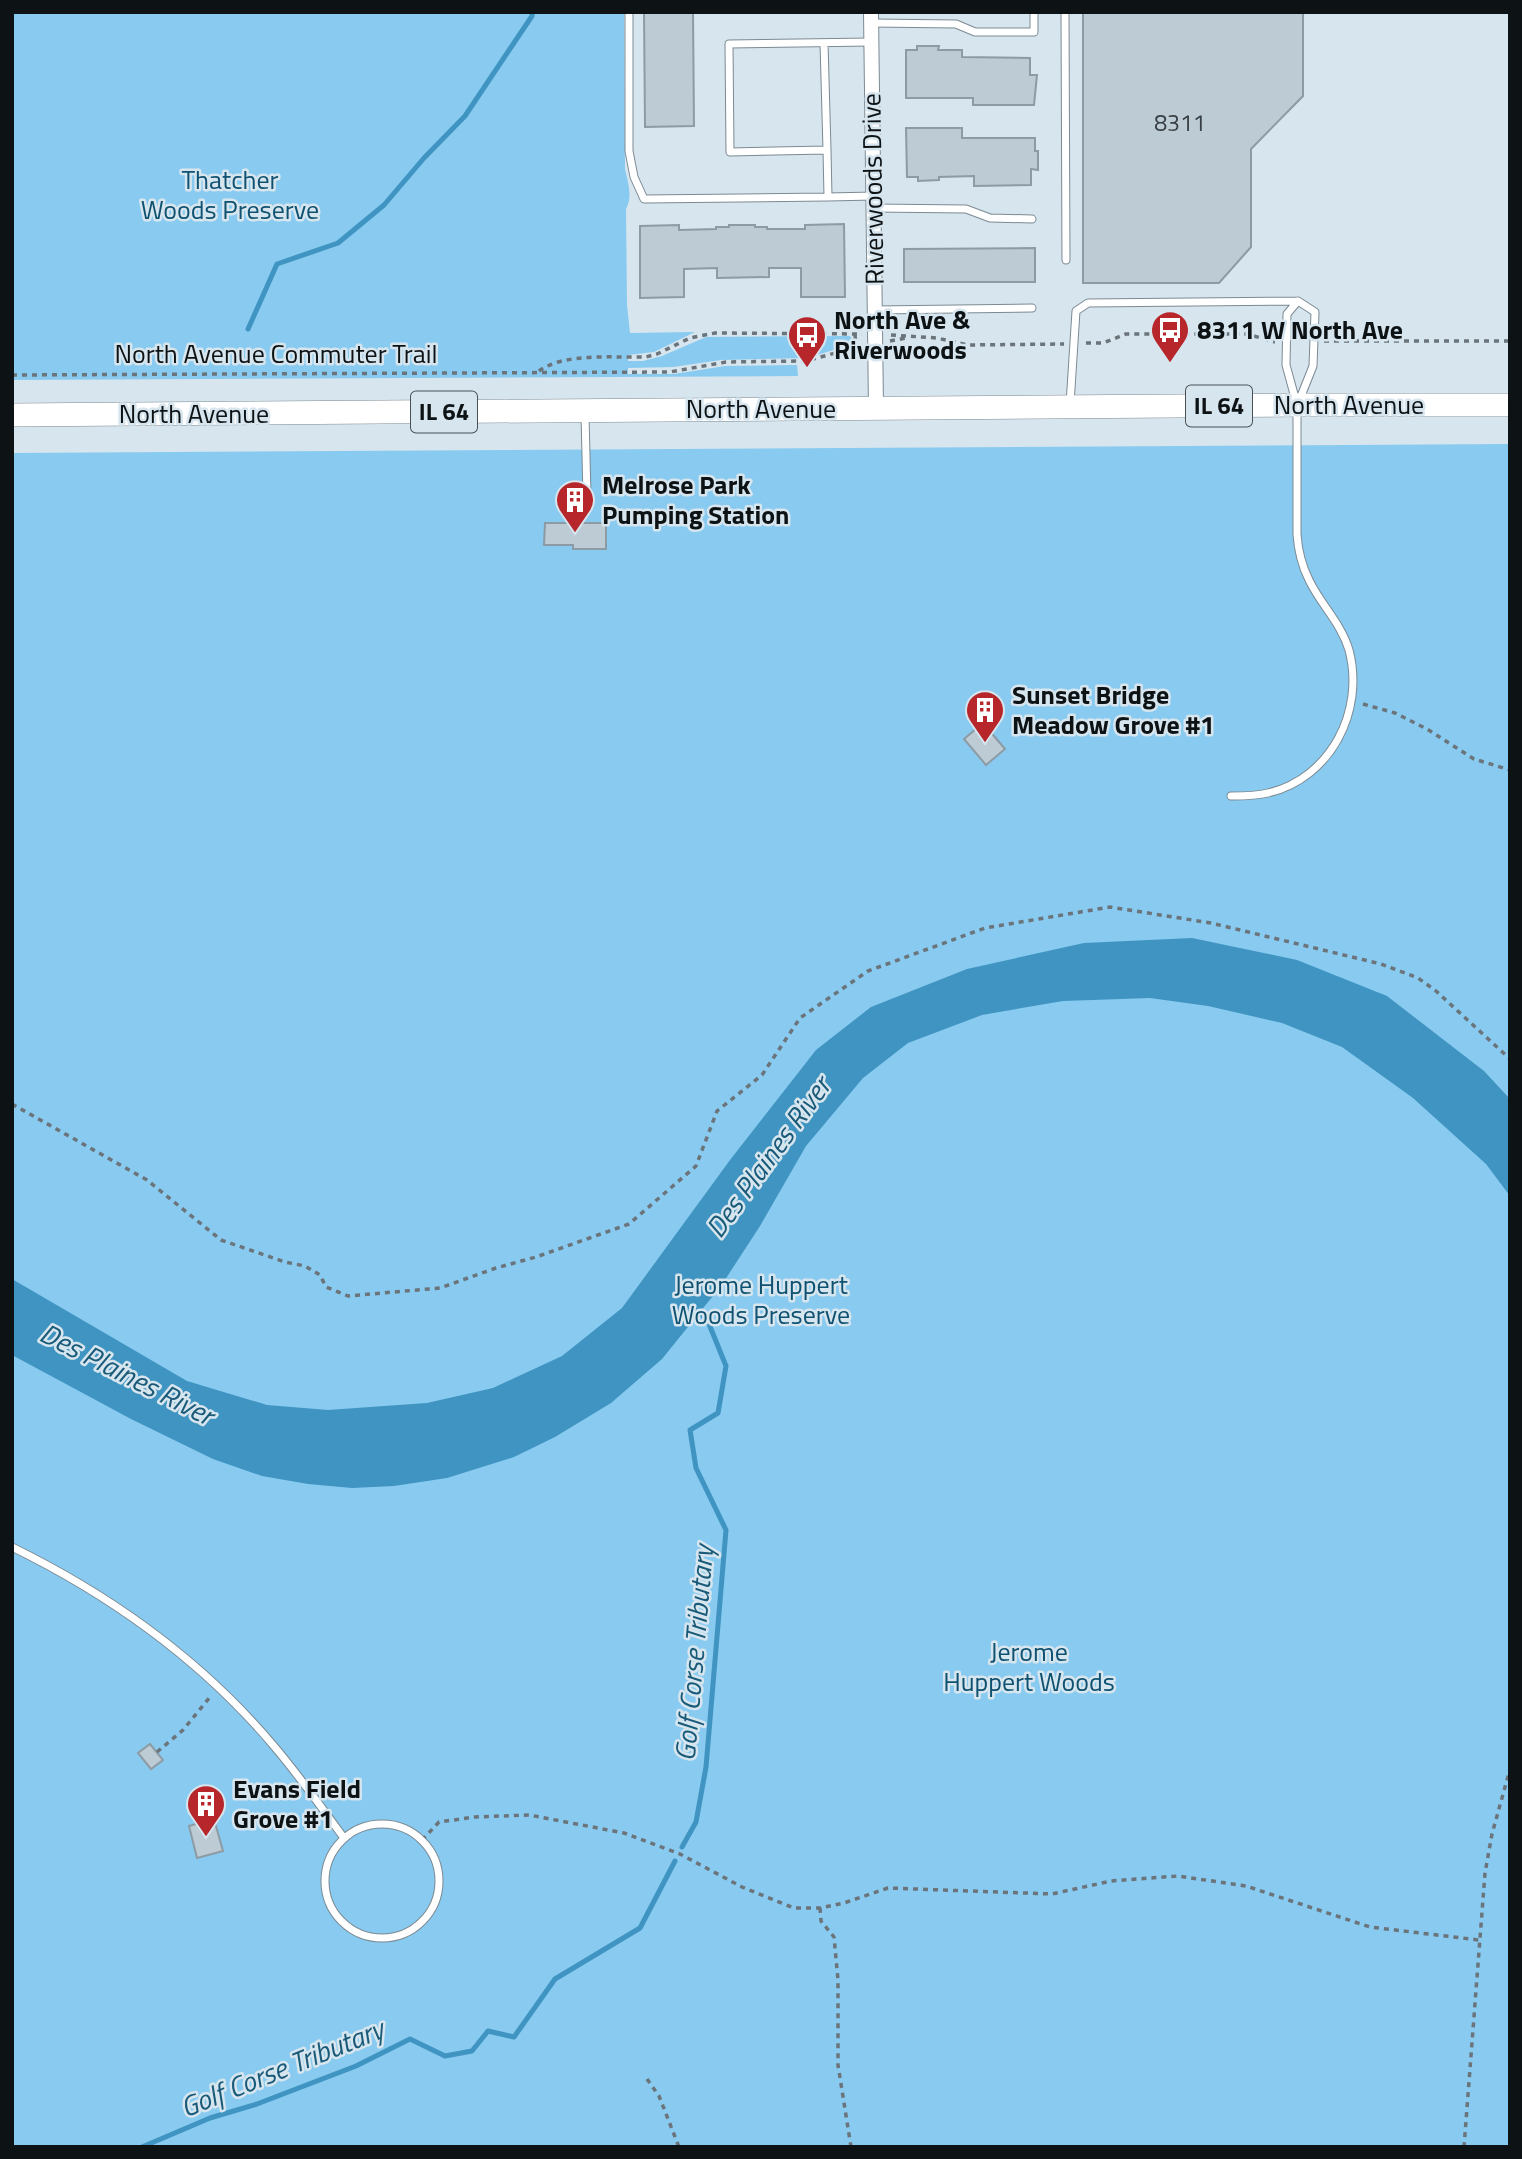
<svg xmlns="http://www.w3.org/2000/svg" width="1522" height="2159" font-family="'Titillium Web',sans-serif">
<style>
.green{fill:#88caf0}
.water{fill:#3f94c1}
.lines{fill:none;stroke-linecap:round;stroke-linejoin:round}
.stream{stroke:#3f94c1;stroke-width:5}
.building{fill:#bccbd4;stroke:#8d9ba4;stroke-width:2}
.lane-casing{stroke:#7c8a93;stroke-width:9}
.street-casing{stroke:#7c8a93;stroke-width:16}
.primary-casing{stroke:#7c8a93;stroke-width:24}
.path{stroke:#6b747a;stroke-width:3.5;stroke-dasharray:5 5;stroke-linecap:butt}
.lane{stroke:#fff;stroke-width:7}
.street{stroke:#fff;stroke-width:14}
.primary{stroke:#fff;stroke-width:23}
.labels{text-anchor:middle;stroke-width:5;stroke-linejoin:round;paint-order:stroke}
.number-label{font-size:23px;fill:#394045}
.shield{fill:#d6e5ee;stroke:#495156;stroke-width:2}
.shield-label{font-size:24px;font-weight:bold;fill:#0d1215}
.park-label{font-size:26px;fill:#0e5170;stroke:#d6e5ee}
.street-label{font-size:26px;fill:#0d1215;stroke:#d6e5ee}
.poi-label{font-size:26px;font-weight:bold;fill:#0d1215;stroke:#d6e5ee;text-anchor:start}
.water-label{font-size:28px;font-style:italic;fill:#1a5a79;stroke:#d6e5ee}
</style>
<rect width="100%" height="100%" fill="#d6e5ee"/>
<path class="green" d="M12,12h612l1,157c3,14 8,27 1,40l1,96 3,28 65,-1 -41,20 -26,3v6h15l19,-5 44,-19 144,-1 2,3 -8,8 -38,11 -85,2 -48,7 -45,1v6h46l51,-8 72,-1 1,11 -786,4z
M1510,444v1703h-1498v-1694z"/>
<path class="water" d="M1192,938l105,22 90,36 97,75 26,28v97l-24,-32 -73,-66 -71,-51 -60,-24 -74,-17 -58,-8 -87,3 -81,14 -74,28 -45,35 -57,68 -46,80 -39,60 -59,73 -51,44 -56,34 -41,20 -67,21 -53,8 -42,2 -44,-4 -46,-8 -49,-17 -82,-40 -119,-64v-76l175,102 80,24 61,5 99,-7 66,-15 69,-32 60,-48 108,-148 86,-110 55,-43 96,-38 117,-26z"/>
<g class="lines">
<path class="stream" d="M248,329l29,-65 61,-21 46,-38 40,-47 41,-42 67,-100v-4
M682,1847l14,-25 10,-55 20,-237 -30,-62 -6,-38 28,-17 8,-47 -17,-42 -11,-15
M142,2147l68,-29 47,-14 99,-38 54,-27 35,17 27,-5 16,-20 26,6 41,-58 85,-51 35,-67"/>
</g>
<path class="building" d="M644,12h49l1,114 -49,1z
M1083,12h220v84l-52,53v98l-32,36h-136z
M917,46h22l-1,4h24v7l68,1v17h7l-3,30h-61v-7h-67v-48h11z
M906,128h56v10h73v13h3v19l-7,-1v16l-57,1v-10l-35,1v3l-21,1v-4h-11z
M844,224l1,73h-44v-29h-32v9l-52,1v-10l-33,1v28l-44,1v-72l39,-1v5l37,-1v-2h13v-2h26v2h12v2h38v-4z
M1035,248v34h-131v-33z
M545,523h61v26h-33v-4h-29z
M983,723l22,26 -19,16 -22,-26z
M150,1744l13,16 -12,9 -13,-16z
M214,1819l9,32 -26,7 -8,-32z"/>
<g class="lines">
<defs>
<path id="lane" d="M629,12v139l5,26 10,22 184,-2
M1065,12l1,248
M872,23l84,1 19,8h59v-20
M871,42l-142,2 1,108 97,-2 1,47 46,-1
M824,43l3,107
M874,208l92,1 24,9 42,1
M875,310l157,-2
M1070,404l6,-93 12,-8 210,-2 17,11 -2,54 -14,35
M585,415l2,81
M1231,796c12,0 25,0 37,-3 63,-15 97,-82 81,-143 -8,-27 -28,-45 -40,-70 -7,-14 -11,-30 -12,-46v-129l-11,-40 1,-51 11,-13
M12,1547c98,48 190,114 261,198 25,29 48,62 71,93
M325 1881a57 57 0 1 1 114 0a57 57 0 1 1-114 0Z"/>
<path id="street" d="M871,12l5,396"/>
<path id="primary" d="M12,415l1285,-10h213"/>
</defs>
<use href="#lane" class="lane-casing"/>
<use href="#street" class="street-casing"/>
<use href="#primary" class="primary-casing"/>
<path class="path" d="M855,334l1,14
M891,335l46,3 31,7 96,-1
M890,341l16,-3
M1324,341h186
M1086,343h17l23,-9h121l28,8
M539,371c26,-19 76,-13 107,-14l11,-3 33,-16 25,-5 147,1
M12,375l658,-3 56,-10 80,-1 55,-15
M1363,704l32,9 32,16 47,30 36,11
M12,1104l135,76 74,60 64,22 20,4 15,9 6,12 22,9 92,-8 56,-20 40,-11 93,-33 67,-58 21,-55 45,-36 38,-57 68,-47 117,-43 125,-21 101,16 170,41 37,14 18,13 74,68
M157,1752l26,-22 27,-33
M422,1840l17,-18 36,-5 54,-2 95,18 56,21 62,33 52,21h26l24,-5 44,-15 164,6 59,-13 67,-5 68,10 124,41 109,13
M820,1908l1,13 13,16 4,43v85l13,82
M647,2079l12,17 20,51
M1464,2147l21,-274 7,-39 18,-65"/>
<use href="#lane" class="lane"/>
<use href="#street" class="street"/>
<use href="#primary" class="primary"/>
</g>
<defs>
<symbol id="bus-pin" viewBox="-11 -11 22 30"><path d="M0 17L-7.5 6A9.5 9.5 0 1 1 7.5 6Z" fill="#b6262b" stroke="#d6e5ee"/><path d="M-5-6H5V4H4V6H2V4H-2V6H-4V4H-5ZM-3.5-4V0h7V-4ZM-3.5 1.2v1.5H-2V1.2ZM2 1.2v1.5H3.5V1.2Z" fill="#fff"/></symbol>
<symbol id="building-pin" viewBox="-11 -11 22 30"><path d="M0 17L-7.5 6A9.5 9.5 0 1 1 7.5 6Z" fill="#b6262b" stroke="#d6e5ee"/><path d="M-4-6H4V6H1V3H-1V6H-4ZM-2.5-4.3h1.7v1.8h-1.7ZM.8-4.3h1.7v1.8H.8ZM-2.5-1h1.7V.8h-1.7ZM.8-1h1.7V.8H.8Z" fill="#fff"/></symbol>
</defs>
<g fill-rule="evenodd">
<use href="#bus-pin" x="1148" y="308" width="44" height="60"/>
<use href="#bus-pin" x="785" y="313" width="44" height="60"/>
<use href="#building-pin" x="553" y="478" width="44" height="60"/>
<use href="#building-pin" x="963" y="688" width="44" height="60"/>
<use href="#building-pin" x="184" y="1782" width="44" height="60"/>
</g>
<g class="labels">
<g class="number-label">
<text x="1180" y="131">8311</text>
</g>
<g class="shield">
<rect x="1186" y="385.5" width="66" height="41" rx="5"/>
<rect x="411" y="391.5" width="66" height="41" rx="5"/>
</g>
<g class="shield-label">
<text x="1219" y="414">IL 64</text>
<text x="444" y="420">IL 64</text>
</g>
<g class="park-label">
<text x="230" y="189">Thatcher<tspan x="230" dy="30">Woods Preserve</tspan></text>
<text x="761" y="1294">Jerome Huppert<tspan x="761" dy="30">Woods Preserve</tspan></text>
<text x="1029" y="1661">Jerome<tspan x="1029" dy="30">Huppert Woods</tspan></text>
</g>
<g class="street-label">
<text transform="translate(873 189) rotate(-91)" y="9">Riverwoods Drive</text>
<text x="276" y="363">North Avenue Commuter Trail</text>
<text x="1349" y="414">North Avenue</text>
<text x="761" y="418">North Avenue</text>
<text x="194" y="423">North Avenue</text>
</g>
<g class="poi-label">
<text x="834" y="329">North Ave &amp;<tspan x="834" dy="30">Riverwoods</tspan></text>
<text x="1197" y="339">8311 W North Ave</text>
<text x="602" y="494">Melrose Park<tspan x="602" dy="30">Pumping Station</tspan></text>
<text x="1012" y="704">Sunset Bridge<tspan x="1012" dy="30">Meadow Grove #1</tspan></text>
<text x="233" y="1798">Evans Field<tspan x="233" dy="30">Grove #1</tspan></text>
</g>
<g class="water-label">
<text transform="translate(768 1157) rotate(-54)" y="10">Des Plaines River</text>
<text transform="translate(127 1374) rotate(27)" y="10">Des Plaines River</text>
<text transform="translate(694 1653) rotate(-85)" y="10">Golf Corse Tributary</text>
<text transform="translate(282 2068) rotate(-22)" y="10">Golf Corse Tributary</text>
</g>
</g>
<rect width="1522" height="2159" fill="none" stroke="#0d1215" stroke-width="28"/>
</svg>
